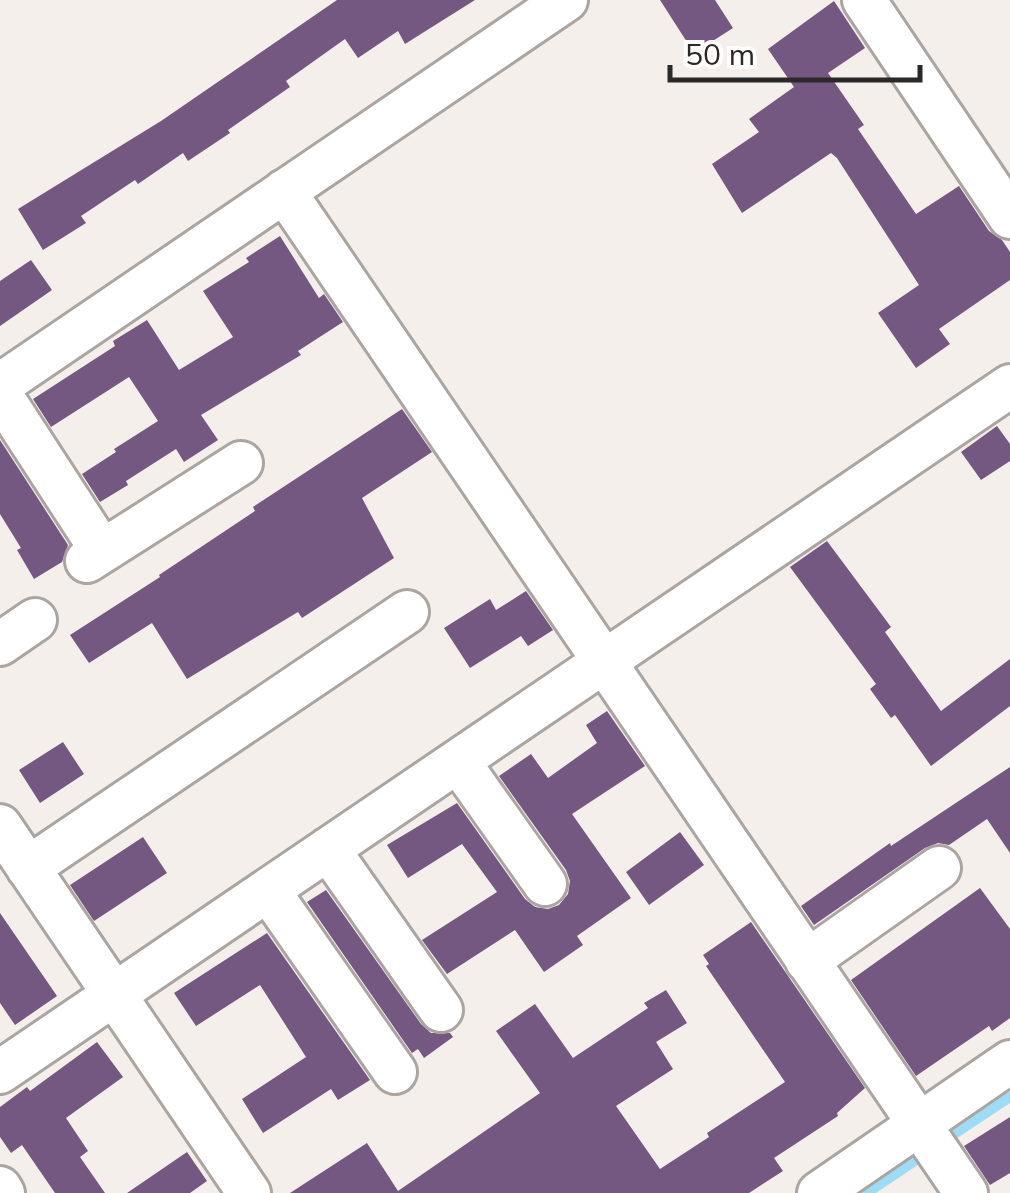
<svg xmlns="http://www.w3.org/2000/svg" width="1010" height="1193" font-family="Mulish,sans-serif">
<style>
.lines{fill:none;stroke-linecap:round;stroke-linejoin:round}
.stream{stroke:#9edbf7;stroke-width:10}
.building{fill:#745882}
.minor-casing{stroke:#aaa5a1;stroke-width:48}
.minor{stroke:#fff;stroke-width:42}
</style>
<rect width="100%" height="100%" fill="#f4efea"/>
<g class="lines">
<path class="stream" d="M942,1142l68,-45
M867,1193l61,-41"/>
</g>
<path class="building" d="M337,0h138l-70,44 -7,-13 -40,27 -13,-19 -59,42 4,6 -62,43 2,3 -42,28 -5,-8 -45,31 -3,-4 -54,36 5,7 -43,27 -25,-41 143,-88z
M660,0h55l18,28 -39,25z
M834,1l31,47 -37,25 36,52 -6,4 58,85 43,-28 30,45 13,9 8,12v28l-71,49 11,15 -34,24 -38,-55 41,-28 -82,-127 -6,-5 -89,60 -30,-49 47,-32 -10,-13 45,-32 -26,-38z
M280,236l39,62 5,-4 19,28 -45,29 3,4 -100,60 17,25 -34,22 -8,-13 -50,32 2,4 -28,17 -18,-28 34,-22 -2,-3 44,-28 -29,-44 -78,50 -18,-28 82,-53 -2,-5 34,-21 32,50 54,-33 -30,-46 46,-29 -3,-4z
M31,260l21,30 -52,36v-45z
M402,409l30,43 -70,46 32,60 -92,60 -4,-6 -111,67 -35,-56 -63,40 -19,-28 90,-58 -1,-2 96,-64 -2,-4z
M997,426l13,18v17l-29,19 -20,-28z
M0,440l68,105 -6,17 -28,17 -17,-29 4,-2 -21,-34z
M827,541l64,86 -6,5 56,79 69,-52v47l-79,60 -36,-51 -4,3 -21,-29 6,-5 -86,-117z
M526,591l27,39 -25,16 -7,-10 -51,32 -26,-40 46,-29 6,11z
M607,711l38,55 -73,48 59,84 -54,38 6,9 -39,27 -29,-42 -68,44 -25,-34 75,-48 -35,-48 -54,34 -21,-33 70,-42 68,96 10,8 13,2 11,-4 9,-11 2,-13 -4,-11 -67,-94 32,-22 17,24 49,-35 -11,-18z
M63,742l21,32 -44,29 -21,-33z
M1010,767v86l-23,-34 -38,26 -11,-2 -13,5 -111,77 -13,-19 89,-63 1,3z
M680,832l24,33 -55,40 -23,-33z
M143,837l24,36 -73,48 -24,-36z
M980,888l30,41v89l-18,13 -3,-5 -73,50 -65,-96z
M326,890l95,134 10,9h19l3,4 -29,21 -6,-9 -6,4 -105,-151z
M0,913l57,83 -42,29 -15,-22z
M751,922l114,166 -28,25 1,3 -64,42 9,13 -34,22h-459l77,-50 31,48 142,-98 -44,-62 39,-27 38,54 75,-50 -4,-5 22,-13 21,33 -31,19 17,27 -57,37 44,63 49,-32 -2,-4 78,-51 -79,-116 3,-2 -6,-9z
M267,933l103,147 -32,20 -7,-11 -68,44 -21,-34 64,-42 -46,-72 -64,41 -22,-33z
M97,1042l26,35 -57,41 22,33 -8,6 25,36h-50l-33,-48 -11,8 -11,-16v-30l27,-20 3,4z
M1010,1117v56l-20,12 -26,-39z
M187,1152l20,29 -17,12h-63z"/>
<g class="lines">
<defs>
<path id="minor" d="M864,0l146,217
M284,191l682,1002
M0,385l566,-385
M0,394l102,157
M87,561l154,-98
M0,644l35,-24
M458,761l87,123
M0,826l249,367
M328,849l113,161
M28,868l379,-256
M268,890l127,182
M807,961l132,-93
M0,1072l1010,-686
M0,1188l3,5
M819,1193l191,-131"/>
</defs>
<use href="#minor" class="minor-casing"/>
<use href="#minor" class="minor"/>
</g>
<path d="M670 65v15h250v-15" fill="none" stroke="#2b2927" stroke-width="5"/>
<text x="685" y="65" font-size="30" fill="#2b2927" stroke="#fffdfb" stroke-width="8" paint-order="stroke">50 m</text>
</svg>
